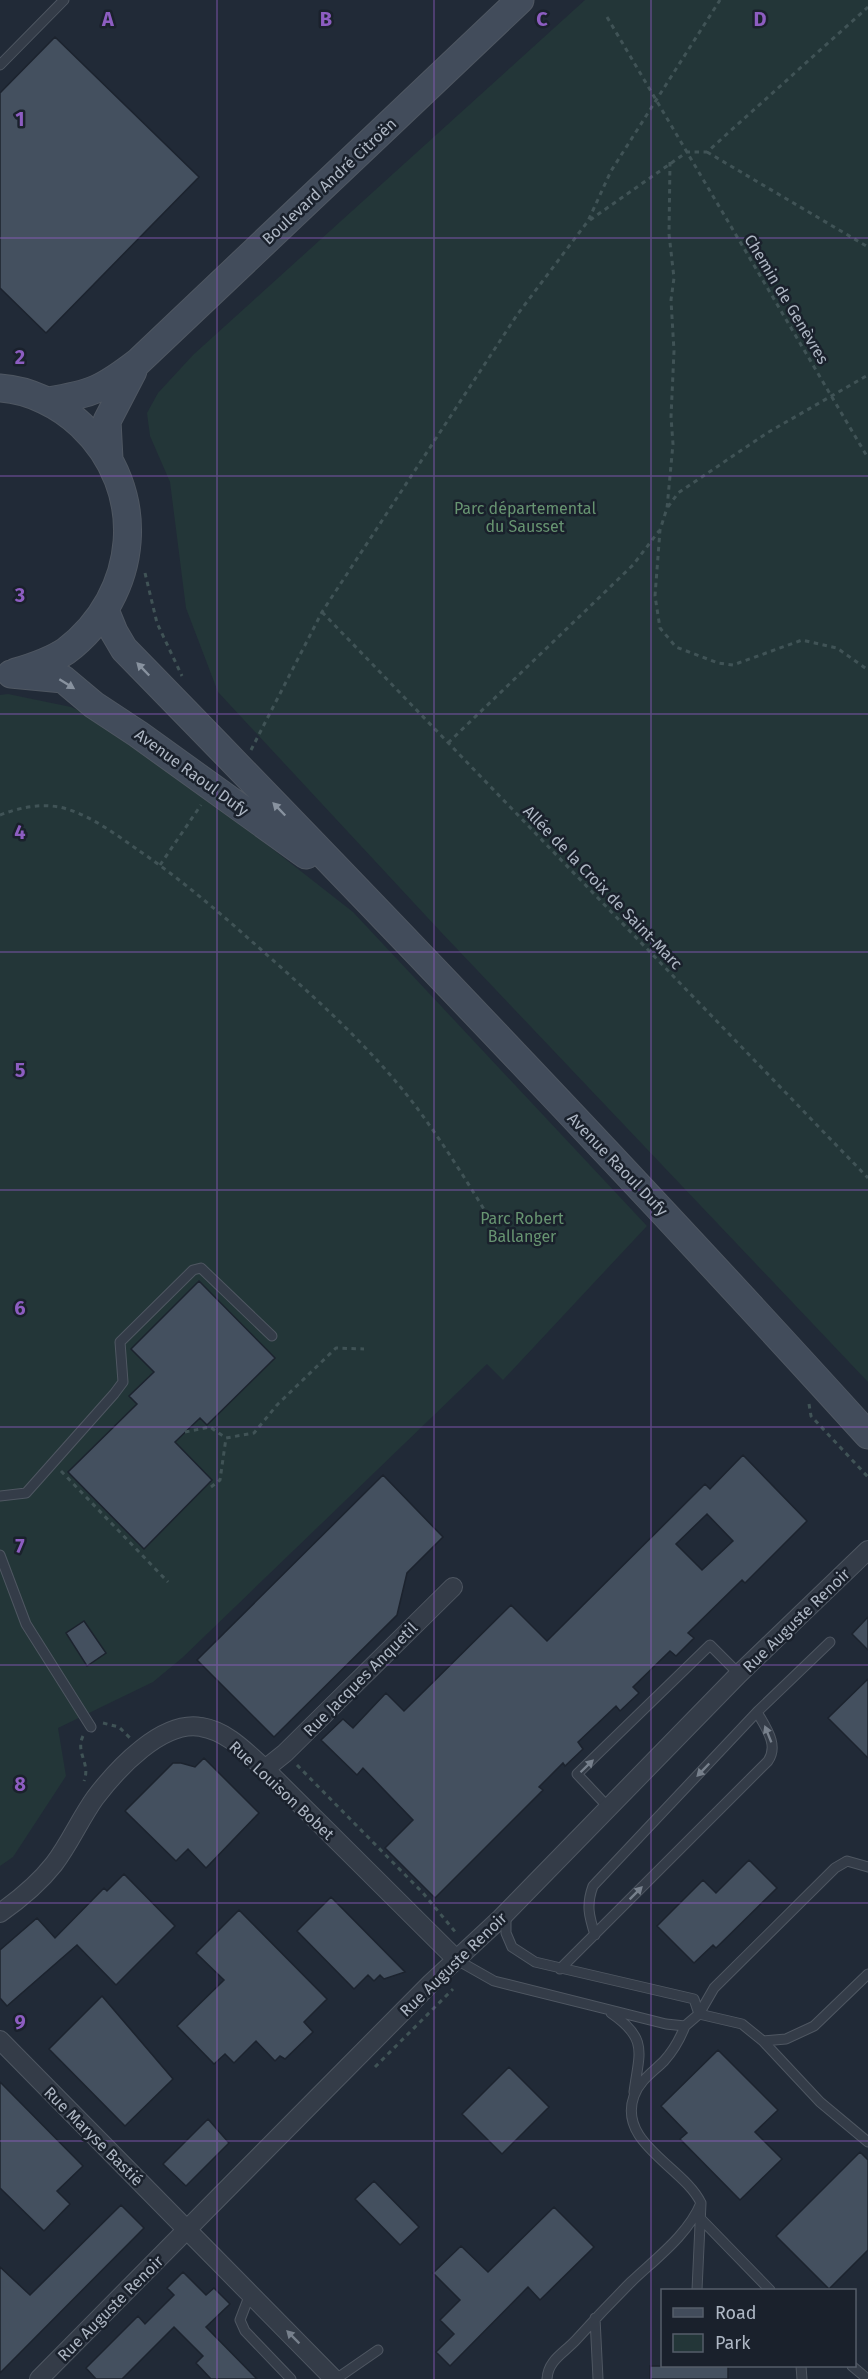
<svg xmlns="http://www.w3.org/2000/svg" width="868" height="2379" font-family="'Fira Sans',sans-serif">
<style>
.green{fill:#233638}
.building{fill:#44505f;stroke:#1c232e;stroke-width:1.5;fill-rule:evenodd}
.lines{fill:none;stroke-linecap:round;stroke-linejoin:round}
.lane-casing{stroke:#4f5762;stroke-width:11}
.street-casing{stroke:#4f5762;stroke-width:20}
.secondary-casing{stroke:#4f5762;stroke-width:29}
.path{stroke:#405356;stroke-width:3;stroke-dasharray:4.5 4.5;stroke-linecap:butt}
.lane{stroke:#343c48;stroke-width:9}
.street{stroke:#343c48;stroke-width:18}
.secondary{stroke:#424c5b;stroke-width:27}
.oneway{fill:#88929f}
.oneway2{fill:#77808c}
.grid{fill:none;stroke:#8d5dc1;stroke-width:1.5;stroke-opacity:0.55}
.labels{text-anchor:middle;stroke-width:5;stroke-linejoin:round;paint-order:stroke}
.street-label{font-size:16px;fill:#aeb7c4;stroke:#1a212c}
.park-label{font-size:16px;fill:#679471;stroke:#1a212c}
.grid-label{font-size:20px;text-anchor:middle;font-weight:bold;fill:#8d5dc1;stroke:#1a212c;stroke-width:5;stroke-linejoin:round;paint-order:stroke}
</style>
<rect width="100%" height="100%" fill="#212a37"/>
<path class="green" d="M585,0h283v1382l-428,-451 -222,-239 -32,-84 -16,-126 -20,-46 -3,-23 11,-20 35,-38z
M8,694l63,13 52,25 230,180 294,314 -144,154 -16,-16 -305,294 -29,24 -95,46 8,48 -53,81 -13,9v-1171z"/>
<path class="building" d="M55,37l144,140 -153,156 -46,-45v-195z
M199,1281l76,77 -68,67 -7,-7 -25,24 37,38 -68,69 -76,-77 69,-68 -8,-8 25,-24 -23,-23z
M743,1455l64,66 -62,62 -3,-3 -54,53 6,5 -18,18 -6,-5 -37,36 6,6 -19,18 -4,-5 -38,36 5,7 -18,17 -2,-3 -24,24 4,3 -108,108 -50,-50 28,-28 -50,-52 -6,7 -36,-35 22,-21 10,9 33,-35 18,18 107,-106 36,36 158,-157 5,5zM707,1514l26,27 -31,29 -26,-26z
M383,1475l60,62 -36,36 -10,42 -123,122 -77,-77z
M868,1617v33l-16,-16z
M84,1621l22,32 -19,13 -21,-33z
M868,1679v79l-40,-40z
M204,1758l55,55 -53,55 -18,-19 -12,12 -51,-50 48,-48h8l14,4z
M749,1860l28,28 -61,60 -3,-3 -19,18 -37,-37 46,-46 13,13z
M124,1874l51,52 -59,59 -39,-40 -70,61 -7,-8v-48l37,-32 18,20 49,-50 3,3z
M331,1897l74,75 -21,7 -4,-4 -6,6 -6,-6 -14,14 -57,-58z
M239,1910l88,89 -23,23 9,10 -28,27 -5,-3 -5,5 -19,-20 -22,22 -9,-9 -11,10 -37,-38 47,-46 -28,-27z
M102,1996l71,83 -48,47 -76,-77z
M718,2050l60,60 -23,22 27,27 -42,41 -60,-61 7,-6 -26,-27z
M509,2067l40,40 -47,47 -40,-40z
M0,2082l83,84 -26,25 13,13 -26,27 -44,-43z
M208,2119l21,24 -43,43 -23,-22z
M860,2152l8,8v90l-39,39 -53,-53z
M374,2181l45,46 -19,18 -45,-46z
M121,2205l23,23 -144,145v-106l30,28z
M554,2207l40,40 -54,53 -12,-13 -78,79 -14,-14 18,-18 -14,-14 20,-20 -27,-27 28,-27 27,26z
M183,2272l23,23 8,-7 16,16 -24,23 51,52h-46l-15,-16 7,-7 -29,-29 -52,52h-26l-10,-11 52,-52 7,8 29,-29 -7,-7z
M650,2366h78v13h-78z"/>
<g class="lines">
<defs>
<path id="lane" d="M0,65l64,-65
M0,1496l26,-3 88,-99 9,-12 -3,-40 73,-72 8,-2 71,68
M0,1555l26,69 65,103
M609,1808l-32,-34 133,-129 29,29
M506,1915v18l6,14 23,15 159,37 5,15
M595,1935c-6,-19 -9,-30 -2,-49l164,-174 73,-70
M457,1960l37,21 172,43 19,2 14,-12 43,10 21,17 57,61 48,40
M560,1969l208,-208c11,-16 -2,-33 -11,-49
M611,2013c38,26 28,40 23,79
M699,2014l15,-26 121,-120 12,-7 21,6
M685,2026c-5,13 -12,25 -21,35 -11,11 -25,20 -30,35 -17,47 50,71 67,107
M763,2041l23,-2 28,-13 54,-52
M700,2218l70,72
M250,2294l-10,26 5,11 46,48
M595,2318l3,61
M801,2366l1,13
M852,2366l12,10
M336,2379l42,-29
M547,2379c1,-19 17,-26 29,-39 18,-20 36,-39 55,-58 24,-23 57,-47 70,-79l-4,87"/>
<path id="street" d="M265,1769l20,-16 168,-166
M0,1913c20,-14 39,-30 54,-49 16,-21 26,-45 41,-66 22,-29 67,-78 106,-71 26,4 45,25 64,42l192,191
M0,2040l334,339
M39,2379l392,-396 70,-65 238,-244 129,-124"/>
<path id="secondary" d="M0,388c30,2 60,17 81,37 69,65 59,170 -15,226 -15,10 -33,16 -50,21
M48,401c44,-7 55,-12 90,-39l382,-362
M109,459l-2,-38 26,-50
M105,610l9,22 10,17c252,258 502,519 744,786
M11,674l52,5 31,26 44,29 168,121"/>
</defs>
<use href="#lane" class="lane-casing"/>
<use href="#street" class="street-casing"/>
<use href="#secondary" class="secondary-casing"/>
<path class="path" d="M607,17l261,441
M707,152l161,95
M670,162l-1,72 5,44 -3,22 3,51 -3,66 2,27 -6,64 -7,22 -5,66 5,32 16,19 42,16 15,2 69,-25 35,8 31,22
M590,220l97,-68h20l161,-145
M668,507l10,-14 89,-60 101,-58
M145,573l12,50 25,53
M322,612l546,566
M448,743l185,-178 26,-34
M251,750l71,-138 195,-297 71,-94 23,-50 109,-171
M0,815c21,-8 44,-13 67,-6 26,8 51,27 74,43 45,31 86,67 126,103 54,48 107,96 150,153 29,39 54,80 79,121
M160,865l41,-60
M809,1404l2,12 57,61
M185,1432l25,-5 16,11
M61,1471l107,111
M211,1487l9,-7 6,-42 28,-5 23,-28 59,-57 28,1
M103,1723l16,4 11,11
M83,1736c-8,17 8,27 1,45
M297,1765l126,128 34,41
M375,2067l78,-78"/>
<use href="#lane" class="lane"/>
<use href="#street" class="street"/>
<use href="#secondary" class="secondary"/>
</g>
<defs><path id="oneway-solid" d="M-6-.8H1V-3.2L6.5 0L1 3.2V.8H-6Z" transform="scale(1.5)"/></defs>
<g class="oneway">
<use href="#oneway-solid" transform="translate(143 669) rotate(-134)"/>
<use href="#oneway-solid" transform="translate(67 684) rotate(32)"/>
<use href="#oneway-solid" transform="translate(279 809) rotate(-134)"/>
</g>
<g class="oneway2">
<use href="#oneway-solid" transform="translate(768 1734) rotate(-112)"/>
<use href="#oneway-solid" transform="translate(587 1766) rotate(-44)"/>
<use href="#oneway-solid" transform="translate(703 1770) rotate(134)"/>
<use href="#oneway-solid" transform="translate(636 1893) rotate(-45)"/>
<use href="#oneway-solid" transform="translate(293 2337) rotate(-135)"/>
</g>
<path class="grid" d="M217,0v2379M434,0v2379M651,0v2379M0,238h868M0,476h868M0,714h868M0,952h868M0,1190h868M0,1427h868M0,1665h868M0,1903h868M0,2141h868"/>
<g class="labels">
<g class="street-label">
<text transform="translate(329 181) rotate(-43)" y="6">Boulevard André Citroën</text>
<text transform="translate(787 299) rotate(59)" y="6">Chemin de Genèvres</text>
<text transform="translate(192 772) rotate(36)" y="6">Avenue Raoul Dufy</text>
<text transform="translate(603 887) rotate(46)" y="6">Allée de la Croix de Saint-Marc</text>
<text transform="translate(618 1164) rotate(46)" y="6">Avenue Raoul Dufy</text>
<text transform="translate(796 1620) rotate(-44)" y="6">Rue Auguste Renoir</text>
<text transform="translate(360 1679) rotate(-45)" y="6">Rue Jacques Anquetil</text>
<text transform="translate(282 1790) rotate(43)" y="6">Rue Louison Bobet</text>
<text transform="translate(453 1964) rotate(-44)" y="6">Rue Auguste Renoir</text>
<text transform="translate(94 2136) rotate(45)" y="6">Rue Maryse Bastié</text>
<text transform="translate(110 2308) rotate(-45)" y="6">Rue Auguste Renoir</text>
</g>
<g class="park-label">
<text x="525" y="514">Parc départemental<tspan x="525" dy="18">du Sausset</tspan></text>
<text x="522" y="1224">Parc Robert<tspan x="522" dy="18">Ballanger</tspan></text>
</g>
</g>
<g class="grid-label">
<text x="108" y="26">A</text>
<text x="326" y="26">B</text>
<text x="542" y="26">C</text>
<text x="760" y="26">D</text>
<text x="20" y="126">1</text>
<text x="20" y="364">2</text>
<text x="20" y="602">3</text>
<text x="20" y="839">4</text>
<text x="20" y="1077">5</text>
<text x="20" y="1315">6</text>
<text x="20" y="1553">7</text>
<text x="20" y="1791">8</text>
<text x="20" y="2029">9</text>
</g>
<rect x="661" y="2289" width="195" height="78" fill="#1a212c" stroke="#555d69" stroke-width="1.5"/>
<rect x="673" y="2308" width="30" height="9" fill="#424c5b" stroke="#555d69" stroke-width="1.5"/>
<text x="715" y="2319" font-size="18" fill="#aeb7c4">Road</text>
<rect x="673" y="2334" width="30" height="18" fill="#233638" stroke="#555d69" stroke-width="1.5"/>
<text x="715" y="2349" font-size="18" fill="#aeb7c4">Park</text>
</svg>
